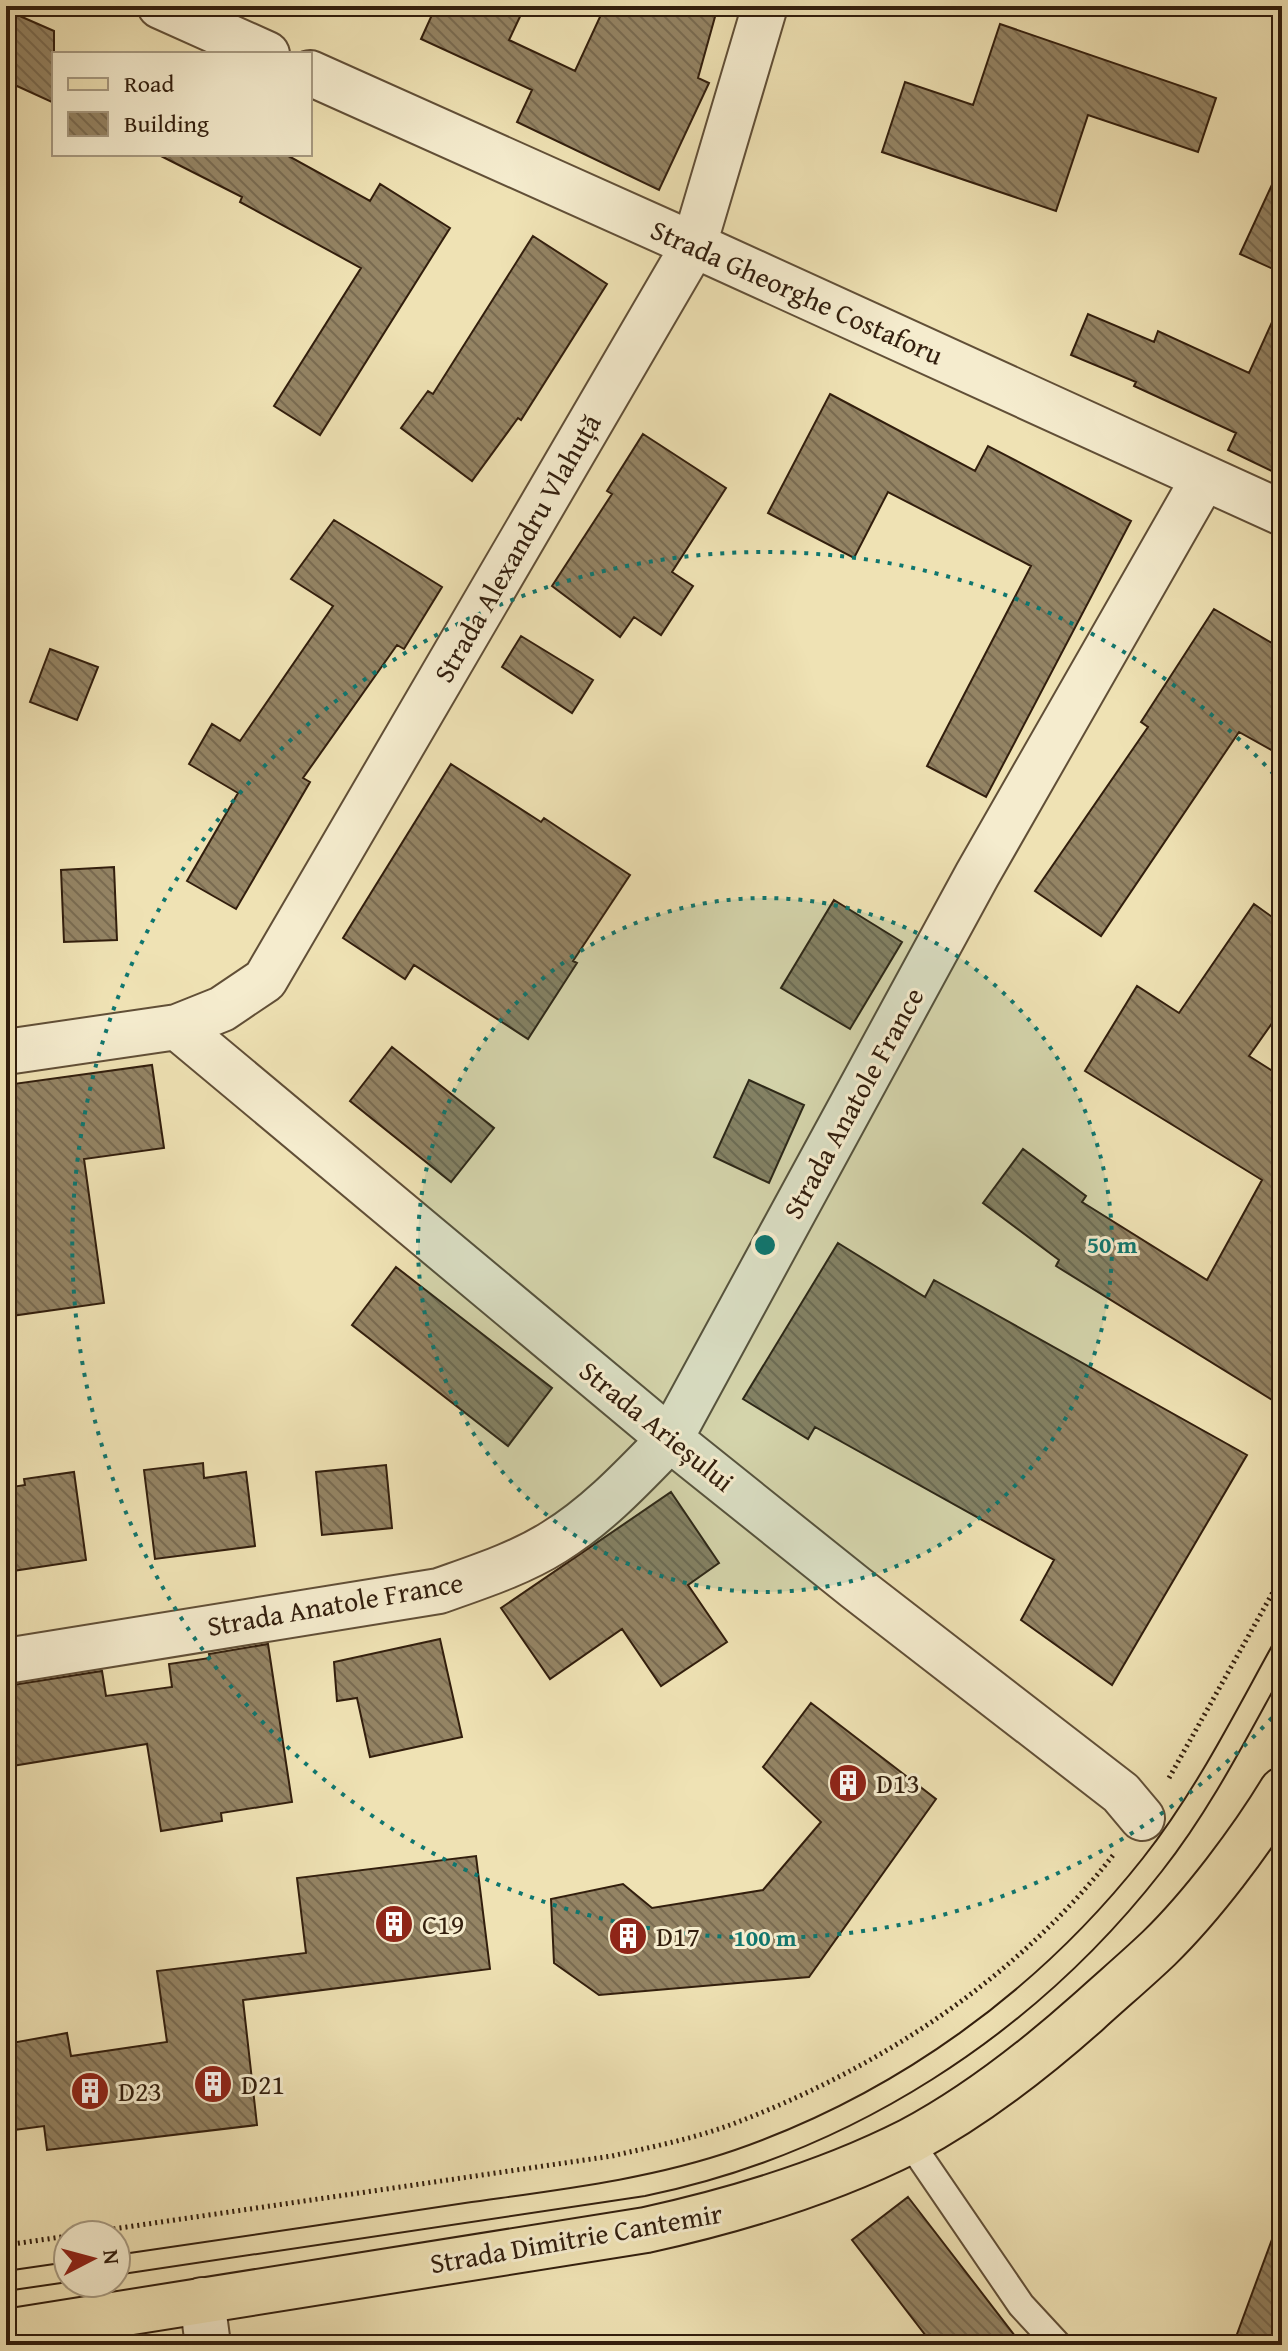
<svg xmlns="http://www.w3.org/2000/svg" width="1288" height="2351" font-family="'Gentium Book Plus',serif">
<style>
.building{fill:url(#building-back-hatch);stroke:#321e0d;stroke-width:2}
.lines{fill:none;stroke-linecap:round;stroke-linejoin:round}
.service-casing{stroke:#614f37;stroke-width:30}
.minor-casing{stroke:#614f37;stroke-width:48}
.primary-casing{stroke:#321e0d;stroke-width:48}
.path{stroke:#321e0d;stroke-width:5;stroke-dasharray:2 4;stroke-linecap:butt}
.service{stroke:#f5ecce;stroke-width:26}
.minor{stroke:#f5ecce;stroke-width:44}
.primary{stroke:#efe2b4;stroke-width:44}
.tram{stroke:#321e0d;stroke-width:2}
.ring{fill:none;stroke:#0f766e;stroke-width:4;stroke-dasharray:4 8}
.labels{text-anchor:middle;stroke-width:6;stroke-linejoin:round;paint-order:stroke}
.street-label{font-size:28px;fill:#321e0d;stroke:#f5ecce}
.poi-label{font-size:28px;fill:#321e0d;stroke:#f5ecce;text-anchor:start}
.centre{fill:#0f766e;stroke:#f5ecce;stroke-width:4}
.ring-label{font-size:24px;text-anchor:middle;font-weight:bold;fill:#0f766e;stroke:#f5ecce;stroke-width:6;stroke-linejoin:round;paint-order:stroke}
</style>
<defs>
<pattern id="building-back-hatch" width="6" height="6" patternUnits="userSpaceOnUse" patternTransform="scale(2)"><rect width="6" height="6" fill="#948464"/><path d="M-1 5l2 2M0 0l6 6M5-1l2 2" fill="none" stroke="#796b51"/></pattern>
</defs>
<rect width="100%" height="100%" fill="#efe2b4"/>
<filter id="stains"><feTurbulence type="fractalNoise" baseFrequency=".0025" numOctaves="4"/><feColorMatrix values="0 0 0 0 .2 0 0 0 0 .09 0 0 0 0 .02 0 0 0 .5 -.17"/></filter>
<radialGradient id="worn" r=".72"><stop offset=".6" stop-color="#630" stop-opacity="0"/><stop offset="1" stop-color="#630" stop-opacity=".3"/></radialGradient>
<path class="building" d="M436,6h89l-16,34 66,31 30,-65h113l-20,72 11,5 -50,107 -142,-68 15,-32 -111,-51z
M6,10l48,21v72l-48,-22z
M1000,24l216,74 -18,54 -110,-37 -32,96 -174,-59 23,-70 68,23z
M157,154h128l85,47 10,-17 70,44 -130,207 -46,-29 87,-138 -121,-66 2,-5z
M1282,163v110l-42,-19z
M533,236l74,48 -86,136 -3,-2 -46,63 -71,-53 27,-37 5,3z
M1282,300v176l-54,-26 8,-17 -102,-47 2,-4 -65,-27 17,-41 66,28 4,-11 91,42z
M830,394l145,77 13,-25 143,75 -145,276 -59,-31 104,-200 -143,-74 -34,66 -86,-45z
M643,434l83,54 -54,84 21,14 -32,49 -27,-18 -14,20 -68,-51 60,-92 -5,-3z
M334,520l108,67 -38,62 -7,-4 -94,133 7,4 -74,127 -49,-28 51,-88 -49,-29 23,-40 28,17 93,-135 -42,-27z
M1214,609l68,40v107l-43,-24 -138,204 -66,-45 113,-164 -7,-5z
M521,636l72,44 -21,33 -70,-46z
M50,649l48,18 -21,53 -47,-18z
M451,764l90,58 3,-4 86,57 -57,86 4,2 -49,76 -114,-74 -9,14 -62,-41z
M114,867l3,73 -53,2 -3,-72z
M834,900l68,42 -52,87 -69,-41z
M1254,904l28,20v85l-33,47 33,21v329l-226,-140 3,-6 -76,-57 40,-54 63,47 -4,6 125,78 55,-100 -177,-109 52,-85 42,27z
M392,1047l102,81 -43,54 -101,-81z
M152,1065l12,83 -80,11 20,144 -93,13 -5,-32v-199z
M749,1080l55,25 -35,78 -55,-26z
M838,1243l87,54 9,-17 313,175 -135,230 -91,-65 33,-60 -239,-133 -7,12 -65,-40z
M396,1267l156,121 -44,58 -156,-121z
M203,1463l1,15 42,-6 9,74 -100,13 -11,-89z
M386,1465l6,63 -70,7 -6,-63z
M74,1472l12,88 -80,12v-84l19,-3 -1,-6z
M671,1492l48,71 -31,22 39,57 -66,44 -39,-57 -72,50 -49,-71z
M440,1639l22,98 -92,20 -13,-59 -20,3 -3,-39z
M268,1644l24,158 -71,11 1,8 -61,10 -14,-87 -141,23v-81l96,-15 4,25 66,-9 -3,-23 41,-6 -1,-4z
M811,1703l125,96 -127,178 -210,18 -45,-32 -3,-64 72,-15 29,24 111,-18 58,-68 -58,-55z
M476,1856l14,113 -247,31 14,125 -210,25 -3,-24 -38,5v-87l61,-11 4,23 96,-14 -10,-71 149,-18 -9,-75z
M908,2197l114,148h-89l-81,-105z
M1278,2223l4,1v121h-49z"/>
<g class="lines">
<defs>
<path id="service" d="M909,2141l112,164 37,40"/>
<path id="minor" d="M160,6l107,48
M310,73l384,172 588,268
M177,1027l493,412 186,149 265,205 21,25
M6,1052l171,-25 45,-18 43,-29 429,-735 71,-239
M6,1661l433,-70c39,-14 80,-27 115,-49 44,-27 80,-66 116,-103l307,-564 227,-397
M202,2300l6,45"/>
<path id="primary" d="M6,2332l640,-102c91,-20 181,-47 264,-89 64,-34 123,-80 177,-128 24,-22 49,-43 72,-65 43,-42 92,-107 123,-158"/>
</defs>
<use href="#service" class="service-casing"/>
<use href="#minor" class="minor-casing"/>
<use href="#primary" class="primary-casing"/>
<path class="path" d="M1169,1778l113,-202
M72,2235l540,-79c39,-9 80,-17 118,-31 147,-55 287,-146 384,-271
M6,2245l62,-9"/>
<use href="#service" class="service"/>
<use href="#minor" class="minor"/>
<use href="#primary" class="primary"/>
<path class="tram" d="M116,2255c116,-17 233,-34 349,-52 91,-13 183,-23 270,-53 161,-56 303,-159 408,-292 56,-71 95,-152 139,-230
M6,2271l62,-9
M116,2275l529,-79c205,-42 389,-161 517,-325 48,-61 83,-130 120,-197
M6,2291l62,-9"/>
</g>
<circle cx="765" cy="1245" r="347" fill="#0f766e" fill-opacity=".12"/>
<g class="ring">
<circle cx="765" cy="1245" r="347"/>
<path d="M1280 1709A693 693 0 1 1 1280 781"/>
</g>
<defs>
<symbol id="building-disc" viewBox="-11 -11 22 22"><circle r="9.5" fill="#8f2418" stroke="#f5ecce"/><path d="M-4-6H4V6H1V3H-1V6H-4ZM-2.5-4.3h1.7v1.8h-1.7ZM.8-4.3h1.7v1.8H.8ZM-2.5-1h1.7V.8h-1.7ZM.8-1h1.7V.8H.8Z" fill="#fff"/></symbol>
</defs>
<g fill-rule="evenodd">
<use href="#building-disc" x="826" y="1761" width="44" height="44"/>
<use href="#building-disc" x="372" y="1902" width="44" height="44"/>
<use href="#building-disc" x="606" y="1914" width="44" height="44"/>
<use href="#building-disc" x="191" y="2062" width="44" height="44"/>
<use href="#building-disc" x="68" y="2069" width="44" height="44"/>
</g>
<g class="labels">
<g class="street-label">
<text transform="translate(797 292) rotate(24)" y="10">Strada Gheorghe Costaforu</text>
<text transform="translate(517 548) rotate(-60)" y="10">Strada Alexandru Vlahuță</text>
<text transform="translate(853 1103) rotate(-61)" y="10">Strada Anatole France</text>
<text transform="translate(657 1426) rotate(39)" y="10">Strada Arieșului</text>
<text transform="translate(335 1604) rotate(-10)" y="10">Strada Anatole France</text>
<text transform="translate(576 2238) rotate(-10)" y="10">Strada Dimitrie Cantemir</text>
</g>
<g class="poi-label">
<text x="876" y="1793">D13</text>
<text x="422" y="1934">C19</text>
<text x="656" y="1946">D17</text>
<text x="241" y="2094">D21</text>
<text x="118" y="2101">D23</text>
</g>
</g>
<circle cx="765" cy="1245" r="12" class="centre"/>
<g class="ring-label">
<text x="1112" y="1253">50 m</text>
<text x="765" y="1946">100 m</text>
</g>
<rect width="1288" height="2351" fill="none" stroke="#efe2b4" stroke-width="32"/>
<rect x="8" y="8" width="1272" height="2335" fill="none" stroke="#321e0d" stroke-width="4"/>
<rect x="16" y="16" width="1256" height="2319" fill="none" stroke="#321e0d" stroke-width="2"/>
<rect x="52" y="52" width="260" height="104" fill="#f5ecce" stroke="#a79a81" stroke-width="2"/>
<rect x="68" y="78" width="40" height="12" fill="#efe2b4" stroke="#a79a81" stroke-width="2"/>
<text x="124" y="92" font-size="24" fill="#321e0d">Road</text>
<rect x="68" y="112" width="40" height="24" fill="url(#building-back-hatch)" stroke="#a79a81" stroke-width="2"/>
<text x="124" y="132" font-size="24" fill="#321e0d">Building</text>
<g transform="translate(92 2259) rotate(84)"><circle r="38" fill="#f5ecce" stroke="#a79a81" stroke-width="2"/>
<path d="M0-6L14 30L0 20L-14 30Z" fill="#8f2418"/>
<text y="-12" font-size="22" font-weight="bold" text-anchor="middle" fill="#321e0d">N</text>
</g>
<rect width="100%" height="100%" filter="url(#stains)"/>
<rect width="100%" height="100%" fill="url(#worn)"/>
</svg>
